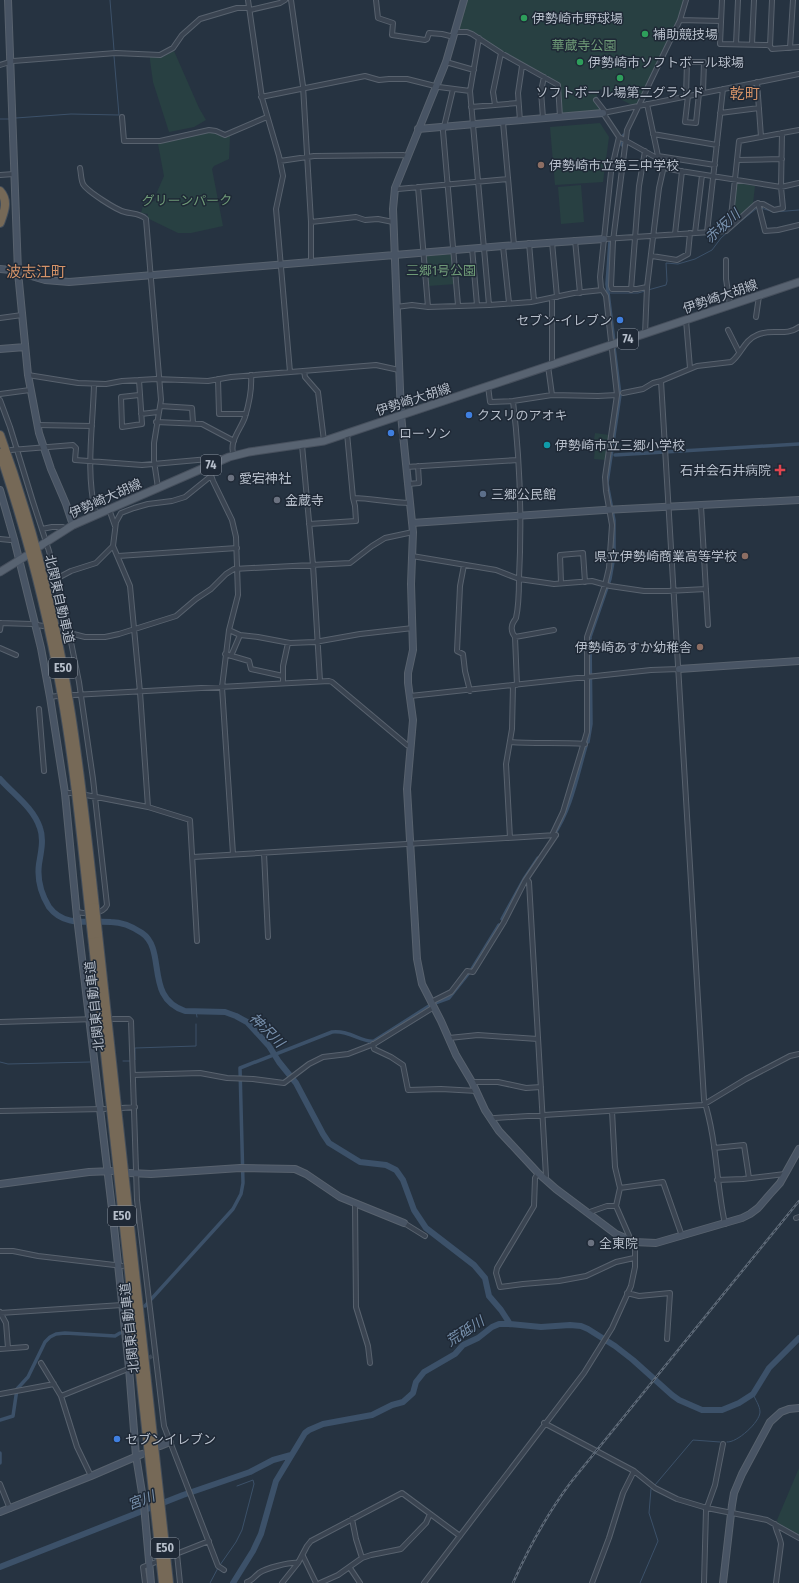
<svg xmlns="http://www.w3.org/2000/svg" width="799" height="1583" font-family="'Fira Sans Condensed','Noto Sans JP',sans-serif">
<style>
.green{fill:#284042}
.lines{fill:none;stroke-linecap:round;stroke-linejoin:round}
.stream{stroke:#3c5169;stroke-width:1}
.canal{stroke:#3c5169;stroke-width:3.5}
.river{stroke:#3c5169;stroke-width:6}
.street-tunnel{stroke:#3c4856;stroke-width:4;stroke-dasharray:4 2;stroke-linecap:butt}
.street-casing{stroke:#58626e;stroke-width:6}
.secondary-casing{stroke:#58626e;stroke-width:8}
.primary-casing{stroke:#47505d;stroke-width:9}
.highway-casing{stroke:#454f5b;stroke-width:10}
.street{stroke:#3a4451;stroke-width:4}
.secondary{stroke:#485464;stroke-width:6}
.primary{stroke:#586371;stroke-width:7}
.highway{stroke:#766957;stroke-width:8}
.rail-casing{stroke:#5d6977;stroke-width:2.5}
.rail{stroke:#1f2936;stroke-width:1;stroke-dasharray:3;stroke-linecap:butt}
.highway-bridge-casing{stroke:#454f5b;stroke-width:10;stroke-linecap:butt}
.highway-bridge{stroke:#766957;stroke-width:8}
.leisure-dot{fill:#2e9e5b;stroke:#1f2936;stroke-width:1.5}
.education-dot{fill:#8d6e63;stroke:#1f2936;stroke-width:1.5}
.shop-dot{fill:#3f7fe0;stroke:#1f2936;stroke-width:1.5}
.culture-dot{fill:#0f9aa8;stroke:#1f2936;stroke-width:1.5}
.health-dot{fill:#e0444e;stroke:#1f2936;stroke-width:1.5}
.worship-dot{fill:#6b7280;stroke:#1f2936;stroke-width:1.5}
.service-dot{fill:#5c6f8a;stroke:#1f2936;stroke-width:1.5}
.labels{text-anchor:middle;stroke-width:3;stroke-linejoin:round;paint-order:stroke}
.shield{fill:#1f2936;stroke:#89929e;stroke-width:1}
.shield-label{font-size:12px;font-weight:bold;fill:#b7bfcb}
.poi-label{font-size:13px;fill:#b7bfcb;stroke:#1f2936;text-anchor:start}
.park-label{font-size:13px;fill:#6f9b77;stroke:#1f2936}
.street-label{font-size:13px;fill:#b7bfcb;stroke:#1f2936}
.water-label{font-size:14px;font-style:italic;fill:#7891ad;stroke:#1f2936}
.quarter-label{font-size:15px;fill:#d59368;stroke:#1f2936}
</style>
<rect width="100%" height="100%" fill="#263341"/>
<path class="green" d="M466,0h219l-2,9 -44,95 -7,1 -32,-16 -5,11 7,10 -1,1 -37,3 -2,-1 -3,-29 -50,-27 -41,-27 -11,1z
M174,51l25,57 7,12 -12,7 -25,5 -16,-50 -3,-22v-3h12z
M600,123l9,14 -6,45 -48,3 -5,-58z
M209,132c9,0 12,5 21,4l-1,23 -15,7 -2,3 11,57 -32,7h-13l-31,-15 1,-4 -7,-1 3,-11 11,-1 2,-9 7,-16 -6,-32z
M738,183l17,3 -2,17 -10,11 -9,6h-2l4,-36z
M581,185l3,37 -23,2 -3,-37z
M451,254l2,2 3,28 -28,2 -2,-27 1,-3z
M595,433l14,2 -4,25 -11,-1 2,-19h-2z
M799,1468v68l-21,-13 -1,-3z"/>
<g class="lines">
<path class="stream" d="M110,0l4,50
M16,118l55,-4 48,1 -5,-59
M0,119h9
M761,208l13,4 25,-2
M735,226l22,-18
M648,290l18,-5 1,-4 -1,-18 12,1 17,-5 17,-9 9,-12 9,-8
M608,293h30l7,-2
M196,1011l1,6
M123,1061h7
M133,1061l2,-1v-12l61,-2v-22
M0,1062l8,2 82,-2
M727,1442c10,1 33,-20 33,-30 0,-6 -5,-13 -7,-18
M250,1472v2
M655,1485l38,-45 27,2
M220,1565l16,-23 6,-12 12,-46 -1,-4 -16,6
M210,1583l8,-15
M640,1583l18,-42 -9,-28 2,-24 1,-2"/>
<path class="canal" d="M623,136l1,-1
M622,145v-3
M610,241l-3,43 7,58
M615,455l184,-11
M588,742l3,-18 -1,-87 20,-58 4,-23v-36l-7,-37 13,-88 -6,-48
M553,836c18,-26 24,-59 33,-90
M502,919l22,-40 14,-21
M472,969l27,-44
M435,1003l14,-5 19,-24
M145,1306l88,-97 8,-15 2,-11 -3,-115 92,-36c18,-2 30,11 42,9l55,-35
M0,1420l13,-4 4,-27 11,-12 17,-35 5,-5 6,-3 9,-1 50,3 5,-3
M0,1453v10"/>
<path class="river" d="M0,779c13,15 33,28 40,49 4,11 1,24 -1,36 -2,15 2,30 10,43 16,21 40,13 62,15 11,0 22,5 31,11 25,17 2,65 43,78l40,1 11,4 11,6 22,24 10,16 17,21 27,51 6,9 31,19 26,3 10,5 7,10 11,30 12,18 48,37 11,13 4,18 12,14 9,14
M0,1567l183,-72 67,-23 23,-12 18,-5
M233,1583l20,-32 8,-17 15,-53 29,-48 4,-3 14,-6 49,-9 20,-10 11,-3 10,-9 3,-11 8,-10 31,-18 8,-9 15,-7 14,-11 7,-3h11l31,3 29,-2 11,1 7,3 27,17 18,14 39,35 7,5 23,10h20l17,-7 14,-9 16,-26 30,-30"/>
<path class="street-tunnel" d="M144,1361l8,-5"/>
<defs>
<path id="street" d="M248,0l14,98 17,58 4,20 -7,33 14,163
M291,0l12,86 8,136v41
M376,0l2,18 15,5 -1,12 33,5 2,-1 2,-6 13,1 12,3
M722,0l-2,44 47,1 3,1 2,3 27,-2
M250,10l30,-7 5,-3
M680,20l40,1
M455,32h12l5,2 29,19 57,32 2,32
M479,38l-9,53 19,214
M736,44l2,-44
M752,44l2,-44
M770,46l2,-46
M790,48l3,-48
M446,62l28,8
M0,65l13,-4 103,-8 44,2 13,-7 9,-13 18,-16 37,-11h12
M799,74l-196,39 16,24 36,20 13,12 113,18 18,-4
M757,82l4,55
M453,89l-10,42 15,174
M686,96l1,-34h17l-1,30
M688,96l-3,26 11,1 3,-30
M261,97l104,-21 14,4 10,-1h18l32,8 31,4
M596,100l10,13
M647,104l11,52 57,9
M495,105l-2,-13 8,-39
M471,107l47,-4
M720,113l39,-5
M122,117l2,24h36l49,-11 7,1 9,4 42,-18
M543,118l-2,-27 3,-14
M520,121l-2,-28 4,-27
M503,122l11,123
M653,134l64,11
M737,160l45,-1
M280,161l34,-5 89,-1 4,1
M80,168c1,5 1,12 3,16 4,7 33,26 42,28 7,2 15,1 21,7l15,181 -7,43v18l4,27
M0,175l14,-1
M418,187l10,120
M395,188l3,1 110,-10
M758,203l7,28 13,-1 21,-5
M311,222l45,-5 9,3 13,-1 15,3
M730,226l9,-85 60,-11
M707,232l16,-143
M695,233l7,-58
M675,234l7,-63
M604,239l122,-8 30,-27h7l11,6 9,-2 -2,-21 1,-54
M575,240l5,53
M552,242l5,55
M529,243l5,58
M503,246l6,57
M472,248l5,57
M652,256l25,4 11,-6 2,-21
M726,260v19l4,26
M647,287l-10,2h-25l-1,-3 2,-45 14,-111 53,-110 6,-20
M631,290l8,-104 6,-35
M396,307l16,-2 16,2 61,-2 42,-3 43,-9 28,-3
M756,317l3,-21
M0,318l22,-3
M686,320l4,48
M728,330l11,22
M645,334l2,-47 12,-99 5,-22
M552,365v-67
M548,366l4,29
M304,371l1,6 13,15 6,49
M28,375l50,8 28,1 16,-3 34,-2 52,2 23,-4 145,-12 23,5
M218,379l1,35h27
M139,380l3,44 -20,3 -1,-30 18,-2
M661,381l43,719c13,40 12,83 21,124
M94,384c-1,43 -9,88 2,131
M488,386l2,16 23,-1 39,-6 46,1 19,-1
M623,393l20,-4 10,-6 8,-2 36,-15 34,-4c10,-7 13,-22 26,-27 14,-7 29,2 42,-8
M0,394l30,-4
M0,400l10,27 23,75 16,49 19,76 11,55 14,97 14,126c-4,10 -21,9 -30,7
M513,401c7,59 9,118 6,177 0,13 0,27 -3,40 -1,2 -4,5 -4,8 -1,4 0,7 3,11l2,48
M160,406l32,2 1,15
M141,414l17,-2
M156,422l46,2 32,17
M37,425l55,1
M347,433l6,65c19,0 38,5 57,5
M302,445l11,120 7,116
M11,450l62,-5 3,3 -1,12 67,5 78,-7 2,1
M234,456c-6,-14 7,-27 11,-39 4,-13 7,-29 6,-42
M208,466l5,15 19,39 4,17 2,58 -9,35 -7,57 11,167
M406,467l112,-7
M408,484l11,-1 -1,-17
M701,506l7,119
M109,509l6,17
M309,524l47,-3 -1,-15 -2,-8
M42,529l10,-2h11l2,2
M0,539l10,1 4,-1
M118,556l119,-8
M412,556l84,14 23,9 35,5 38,-3 18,5 34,5h24l38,-2
M464,565l-4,21 -3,65 6,3 2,17 5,20
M56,579l15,-8 25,-8 17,-17
M561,583l-1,-28 23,-2 2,29
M0,623l32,1 11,2
M0,630l1,-7
M229,630l11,5 18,2 32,6 25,-1 45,-8 53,-6
M62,631l23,6h20l14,-3 57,-18 20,-17 15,-10 15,-15 8,-5 116,-6 22,-17 13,-8 28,-6
M515,637l39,-7
M0,648l16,7
M225,654l24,7 2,8 32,7
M231,656l9,-21
M283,683v-17l5,-23
M73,695l256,-14 3,1 75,63 4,1
M410,696l241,-26 28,-1
M50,697l7,-1
M39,709l5,62
M510,742c25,2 50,0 75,2
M65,793h7
M86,795l62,12 42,13 7,121
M148,807l-8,-115 -10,-106 -17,-40 3,-24 5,-9 13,-5 14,-4 24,-3 13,-4 26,-21
M552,835l11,-23 24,-80v-95l18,-52 4,-17 3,-43 -6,-34 -1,-14 12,-82 -11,-99 -5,-8 -1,-11 11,-105 8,-35
M510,838l-4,-74 6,-35 1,-44
M264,853l4,84
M193,857l363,-22
M527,879l2,3 17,294 -2,2
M431,1002l20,-10 16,-21 6,1 31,-50 21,-41 31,-46
M113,1019h16l2,2 6,179 27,226 54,140 6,4
M0,1022l96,-3
M449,1038l29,-3 60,4
M373,1044l1,5 17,8 12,8 5,25 33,-1 36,2
M133,1075l67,-2 27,5 26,1 31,4 25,-19 14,-7 25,-3 26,-10 60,-37
M472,1082h26l28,6 15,-1
M122,1108l13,-1
M0,1111l105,-2
M491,1119l4,-1 208,-13 43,-26 44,-23 9,-2
M714,1148l30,-3 5,33
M538,1173l-3,5 -1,28 -37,62 -1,5 4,14 23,-3 36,-3 27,-5 30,-14 18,-4
M717,1180l26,-1 42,-5
M620,1188l43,-6 19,54
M355,1203l1,104 12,39 2,17
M587,1213l20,-7h9
M796,1218l3,-1
M404,1223l21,13
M0,1251h13l25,5 85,10
M627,1293l12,3 31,-3 -3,46
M0,1312l6,11 2,25
M0,1313l122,-8
M0,1349l26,-2
M41,1363l20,33 16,51 14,29
M0,1394l54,-10
M61,1396l72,-29
M544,1423l90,48 21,17 22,11 30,9 60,12 32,18
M0,1484l10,25
M352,1519l4,20 6,19
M775,1524c1,7 5,13 6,20l-5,39
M177,1554l3,29
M171,1556l38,-15
M303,1556l13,27
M350,1568l10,15
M247,1582c5,-1 8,-6 12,-9 7,-5 31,-11 39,-10
M145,1583l-2,-16 13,-5
M282,1583l16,-20 9,-17 4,-5 91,-48 58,43
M320,1583l18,-8 24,-17 9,-3 30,-6 25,-26 4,-9
M424,1583l160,-210 28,-45 19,-42 4,-19v-22l-5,-7 -14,-32 4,-18 -5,-21 -3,-56
M592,1583l17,-45 14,-45 11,-22
M704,1583l2,-73 9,-25 8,-41"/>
<path id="secondary" d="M8,0l10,272 10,103 11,58 12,36 15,35 7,21
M464,0l-18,62 -51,126 -2,21 8,206 12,117 -2,52 2,66 -5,23v10l5,37 -6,69 10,170 5,25 19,37 15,34 16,27 13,28 14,21 39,42 18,16 60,45 18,8 22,1 86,-25 8,-4 8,-6 13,-15 9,-10 19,-34
M418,129l185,-16
M0,269l11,1 34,10 24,2 434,-36 101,-7
M0,349l25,-2
M0,490l14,49 27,109 9,49 15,96 12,124 36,300 16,151 7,88 8,49 7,78
M412,523l192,-13 195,-10
M679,669l120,-8
M129,1173l22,1 89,-6 55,1 11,5 34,23 64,26
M0,1184l89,-12 24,-1
M160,1446l10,-4
M0,1512l91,-36 51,-22
M723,1583l9,-78 2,-12 8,-19 28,-52 11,-10 8,-3 10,-1"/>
<path id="primary" d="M40,546l33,-21 156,-68 20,-5 75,-11 475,-159
M0,572l26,-16"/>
<path id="highway" d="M0,191c9,10 4,21 0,32
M0,435c33,90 56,184 71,279 10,64 17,129 24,193
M0,453c26,78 47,157 61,238 13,72 20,144 28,217
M98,934l71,649
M92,935l71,648"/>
</defs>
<use href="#street" class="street-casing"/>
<use href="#secondary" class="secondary-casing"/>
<use href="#primary" class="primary-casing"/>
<use href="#highway" class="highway-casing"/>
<use href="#street" class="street"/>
<use href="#secondary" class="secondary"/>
<use href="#primary" class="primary"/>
<use href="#highway" class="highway"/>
<defs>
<path id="rail" d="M513,1583c16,-36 34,-69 58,-101l228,-281"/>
</defs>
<use href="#rail" class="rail-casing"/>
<use href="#rail" class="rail"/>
<defs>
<path id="highway-bridge" d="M95,907l3,27
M89,908l3,27"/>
</defs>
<use href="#highway-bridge" class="highway-bridge-casing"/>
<use href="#highway-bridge" class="highway-bridge"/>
</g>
<g class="leisure-dot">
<circle cx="524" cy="18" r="4"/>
<circle cx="645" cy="34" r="4"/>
<circle cx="580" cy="62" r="4"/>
<circle cx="620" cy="78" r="4"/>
</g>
<g class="education-dot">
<circle cx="541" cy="165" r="4"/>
<circle cx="745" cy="556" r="4"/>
<circle cx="700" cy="647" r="4"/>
</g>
<g class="shop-dot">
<circle cx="620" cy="320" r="4"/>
<circle cx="469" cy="415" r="4"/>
<circle cx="391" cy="433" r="4"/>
<circle cx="117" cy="1439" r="4"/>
</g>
<circle class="culture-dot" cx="547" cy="445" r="4"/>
<path class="health-dot" d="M778 464h4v4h4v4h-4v4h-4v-4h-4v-4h4z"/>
<g class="worship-dot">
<circle cx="231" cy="478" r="4"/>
<circle cx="277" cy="500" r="4"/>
<circle cx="591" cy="1243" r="4"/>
</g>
<circle class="service-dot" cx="483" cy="494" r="4"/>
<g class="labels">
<g class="shield">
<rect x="618" y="329" width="20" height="20" rx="3"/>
<rect x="201" y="455" width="20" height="20" rx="3"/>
<rect x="49" y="658" width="28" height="20" rx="3"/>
<rect x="108" y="1206" width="28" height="20" rx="3"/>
<rect x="151" y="1538" width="28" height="20" rx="3"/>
</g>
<g class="shield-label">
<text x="628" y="343">74</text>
<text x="211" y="469">74</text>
<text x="63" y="672">E50</text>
<text x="122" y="1220">E50</text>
<text x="165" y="1552">E50</text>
</g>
<g class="poi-label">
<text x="532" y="23">伊勢崎市野球場</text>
<text x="653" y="39">補助競技場</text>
<text x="588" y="67">伊勢崎市ソフトボール球場</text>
<text x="620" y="97" text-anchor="middle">ソフトボール場第二グランド</text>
<text x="549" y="170">伊勢崎市立第三中学校</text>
<text x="612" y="325" text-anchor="end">セブン-イレブン</text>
<text x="477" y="420">クスリのアオキ</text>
<text x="399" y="438">ローソン</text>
<text x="555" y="450">伊勢崎市立三郷小学校</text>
<text x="771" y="475" text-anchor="end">石井会石井病院</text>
<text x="239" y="483">愛宕神社</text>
<text x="491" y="499">三郷公民館</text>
<text x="285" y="505">金蔵寺</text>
<text x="737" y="561" text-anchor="end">県立伊勢崎商業高等学校</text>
<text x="692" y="652" text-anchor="end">伊勢崎あすか幼稚舎</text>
<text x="599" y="1248">全東院</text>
<text x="125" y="1444">セブンイレブン</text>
</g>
<g class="park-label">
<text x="584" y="50">華蔵寺公園</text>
<text x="187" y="205">グリーンパーク</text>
<text x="441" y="275">三郷1号公園</text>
</g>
<g class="street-label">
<text transform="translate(720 296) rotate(-19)" y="5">伊勢崎大胡線</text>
<text transform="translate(413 399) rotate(-18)" y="5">伊勢崎大胡線</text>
<text transform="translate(105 498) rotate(-24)" y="5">伊勢崎大胡線</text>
<text transform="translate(60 599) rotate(77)" y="5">北関東自動車道</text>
<text transform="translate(94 1006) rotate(-96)" y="5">北関東自動車道</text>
<text transform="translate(129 1328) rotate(-96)" y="5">北関東自動車道</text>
</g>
<g class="water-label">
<text transform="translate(722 226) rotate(-42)" y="5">赤坂川</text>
<text transform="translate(267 1030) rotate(45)" y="5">神沢川</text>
<text transform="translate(465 1331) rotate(-33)" y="5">荒砥川</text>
<text transform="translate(141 1500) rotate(-21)" y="5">宮川</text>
</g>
<g class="quarter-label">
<text x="745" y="99">乾町</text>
<text x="36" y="277">波志江町</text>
</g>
</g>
</svg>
